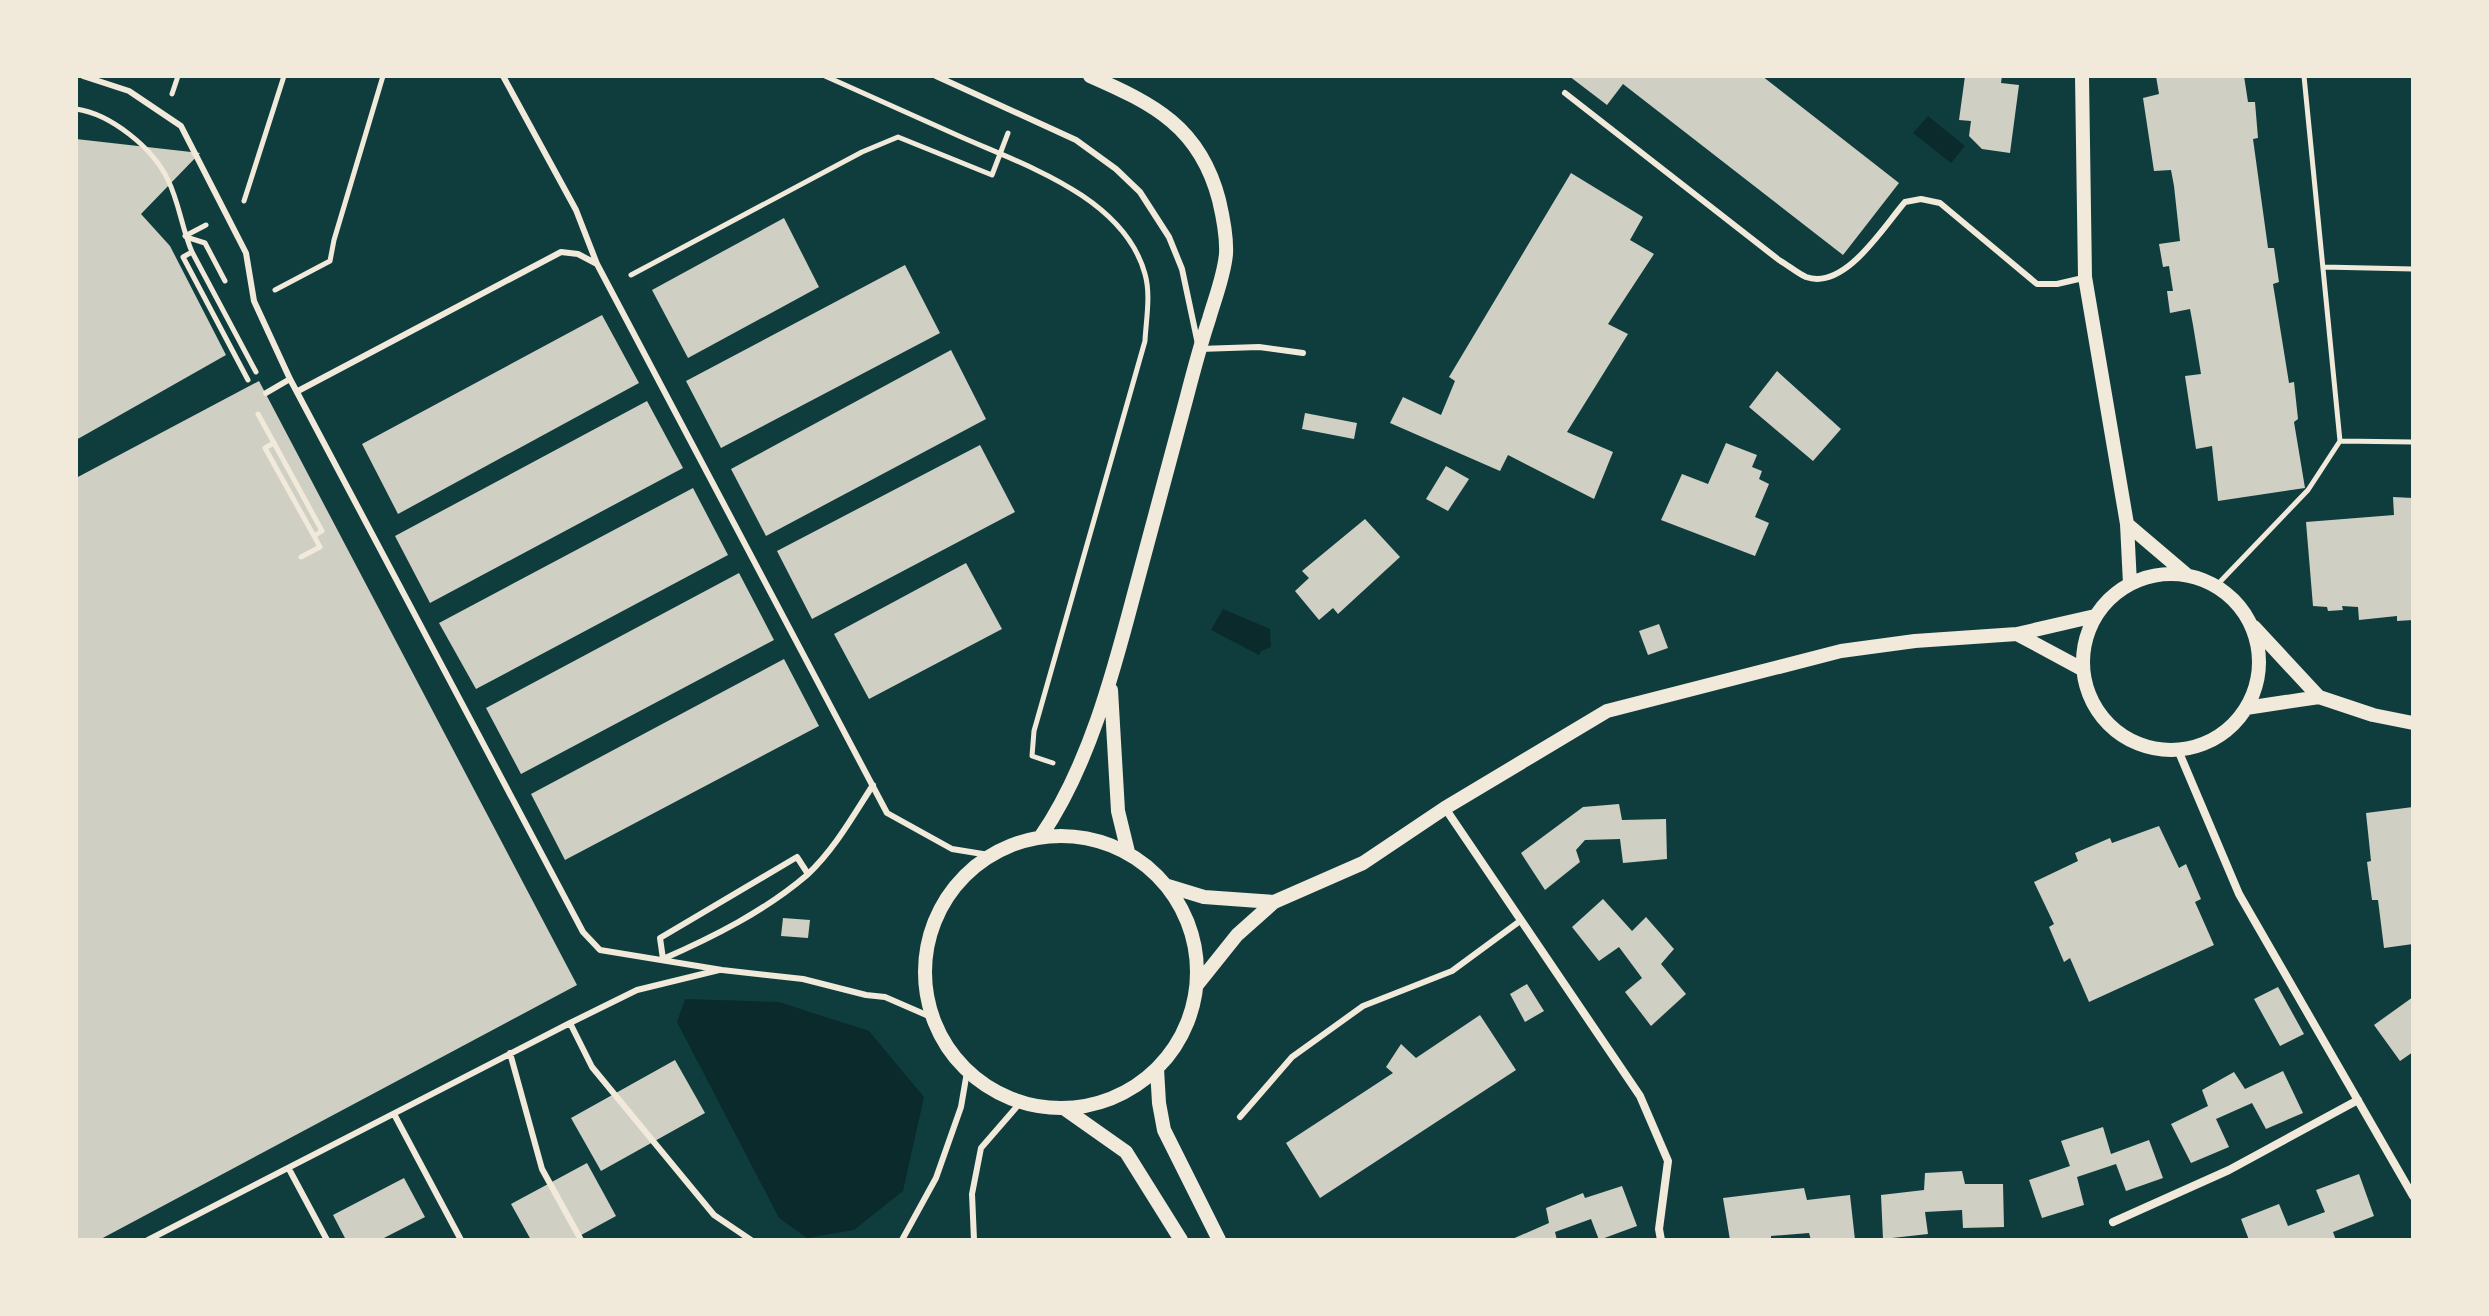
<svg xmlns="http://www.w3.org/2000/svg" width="2489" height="1316" font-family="Montserrat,sans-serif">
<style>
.water{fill:#0a2a2b}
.building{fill:#cfcfc3}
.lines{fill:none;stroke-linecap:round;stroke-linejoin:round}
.path{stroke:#f1e9da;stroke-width:5}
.service{stroke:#f1e9da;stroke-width:6}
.minor{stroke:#f1e9da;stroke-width:8}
.tertiary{stroke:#f1e9da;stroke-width:14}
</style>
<rect width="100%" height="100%" fill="#0f3d3e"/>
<path class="water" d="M1928,116l37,30 -14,17 -38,-30z
M1223,609l47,20 1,18 -10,4 -2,4 -48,-25z
M685,999l94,3 90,29 55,66 -21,94 -49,39 -47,8 -28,-20 -102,-196z"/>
<path class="building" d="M1569,76h193l137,107 -56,72 -220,-171 -16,21z
M1965,76h37l-1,7 18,2 -9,68 -28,-4 -13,-13 2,-15 -12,-1z
M2156,76h88l4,26h7l3,36 -5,1 15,109h6l5,34 -6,2 16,99 5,-1 4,37 -4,3 11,66 -87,13 -6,-55 -16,3 -11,-73 16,-2 -8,-49 -3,-16 -20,4 -3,-22h6l-4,-25 -6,1 -4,-23 21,-3 -6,-55 -3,-16 -17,1 -11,-73 16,-4z
M76,139l124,14 -59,61 29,32 56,109 -150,85z
M1571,173l72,44 -13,23 24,14 -46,70 20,10 -61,98 46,20 -19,47 -86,-44 -8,16 -110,-48 13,-26 38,18 14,-34 -6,-4z
M784,218l35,69 -131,71 -36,-68z
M905,265l35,68 -219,115 -35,-67z
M602,315l37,68 -241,131 -36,-70z
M951,350l35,69 -220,117 -35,-67z
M1777,371l64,58 -28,32 -64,-54z
M259,381l318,604 -478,255h-23v-762z
M647,401l36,67 -253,135 -35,-67z
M1305,413l52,10 -3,16 -52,-10z
M1726,443l31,12 -5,12 10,4 -3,8 10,5 -14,33 14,6 -14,33 -94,-36 21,-46 26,10z
M980,445l35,67 -203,107 -35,-68z
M1446,466l23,13 -21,32 -22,-12z
M693,488l35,67 -252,134 -37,-66z
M2393,497l20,1v122l-16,1v-5l-38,4 -1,-13 -16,-1 1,4 -15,1 -1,-4 -14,-1 -7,-84 88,-7z
M1365,519l35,38 -62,57 -5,-6 -14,12 -24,-29 14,-13 -7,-7z
M966,563l36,66 -133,70 -35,-65z
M739,573l35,67 -253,134 -35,-66z
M1659,624l9,24 -20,7 -9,-24z
M784,659l35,67 -254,134 -34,-66z
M1619,804l3,16 44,-1 1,40 -44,4 -3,-24 -35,1 -9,10 4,12 -35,28 -24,-37 62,-46z
M2413,807v137l-29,4 -6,-48h-6l-5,-38 4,-1 -5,-48z
M2159,826l20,42 7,-4 15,35 -6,3 19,43 -125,57 -19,-44 -6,4 -15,-35 5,-3 -20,-42 44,-21 -3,-8 35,-15 2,5z
M1603,899l29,32 14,-14 28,32 -13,15 25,30 -35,32 -26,-34 17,-14 -23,-31 -20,14 -27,-34z
M783,918l27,2 -2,18 -27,-2z
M1527,984l17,27 -19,11 -15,-28z
M2278,987l26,47 -24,12 -26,-47z
M2413,997v55l-13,9 -26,-36z
M1480,1015l36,55 -196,128 -34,-55 107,-70 -7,-6 15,-23 15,14z
M675,1060l30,53 -104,58 -30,-53z
M2283,1071l20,42 -37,16 -14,-26 -36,16 13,28 -38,16 -20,-39 37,-18 -6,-16 32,-18 11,17z
M2103,1127l8,27 38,-14 14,38 -37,13 -10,-27 -39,13 7,28 -42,13 -13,-38 41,-14 -9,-25z
M587,1163l29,53 -44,24h-41l-20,-36z
M1962,1171l3,13h38l1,43 -41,1 -1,-18 -37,2 3,22 -45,5 -2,-44 43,-5 1,-17z
M2359,1174l15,42 -41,16 3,8h-87l-8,-21 38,-15 9,22 37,-14 -9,-22z
M404,1178l21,39 -45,23h-34l-13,-25z
M1622,1186l15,40 -38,14 -8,-21 -36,13 2,8h-47l39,-17 -3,-15 37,-15 2,5z
M1804,1188l3,12 43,-5 5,45h-44l-2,-7 -38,3v4h-41l-7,-42z"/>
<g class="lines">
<path class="path" d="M825,76c45,20 89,40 134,60 65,29 165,61 186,138 6,21 1,46 0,67l-111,390 -2,25 21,7
M2304,76l36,365 73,1
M172,94l6,-18
M76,109c35,5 77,39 92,71 11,22 14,49 24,72l-9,5 65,123
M244,201l40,-125
M185,236l21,-11
M186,237l19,6 20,38
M192,252l64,120
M2323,267l90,2
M631,275l231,-123 36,-15 94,38 16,-42
M275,290l55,-29 4,-21 49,-164
M258,414l16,29 -9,5 49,88
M274,443l48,88 -8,5 6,11 -19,10
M2216,586l92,-96 32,-49"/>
<path class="service" d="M83,76l46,15 52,35 65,127 8,48 36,78 293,553 17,18 122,20 81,9 63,16 19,2 46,20
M503,76l73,134 21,54 290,549 65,36 37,6
M936,76l140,64 40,29 24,23 29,45 13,32 17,80 60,-2 44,6
M1565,93l214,167c9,5 18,13 27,17 39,14 78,-51 99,-75l16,-3 19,4 97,81h20l26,-6
M298,391l263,-139 17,2 19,10
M266,393l24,-14
M808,874l-11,-17 -137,81 3,21c50,-22 102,-48 144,-84 27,-25 46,-59 66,-90
M719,970l-82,20 -67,33 22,44 122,148 37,25
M510,1053l32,116 39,71
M394,1114l67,126
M1240,1117l52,-60 71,-51 89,-35 68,-50
M289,1169l38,71
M148,1240l422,-217
M902,1240l34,-62 25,-71 6,-35
M974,1240l-2,-46 9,-46 39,-45"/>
<path class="minor" d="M2178,750l61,144 174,302
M1445,808l195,288 28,65 -9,68 2,11
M2113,1222l116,-52 129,-70"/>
<path class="tertiary" d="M2082,76l3,201 42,247 3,60
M2127,524l60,51
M2083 662a88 88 0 1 1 176 0a88 88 0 1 1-176 0Z
M2254,627l65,70 54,18 40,8
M2017,634l65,35
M1111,690l7,121 10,41
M2246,708l73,-11
M925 972a136 136 0 1 1 272 0a136 136 0 1 1-272 0Z
M1041,836c47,-68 72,-162 93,-242 17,-64 34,-129 52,-194 7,-27 14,-54 23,-81 6,-21 15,-43 17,-65 1,-17 -3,-37 -7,-54 -19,-73 -65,-96 -129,-124
M1168,886l36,11 70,5
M1197,985l40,-50 37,-33 89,-39 82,-55 162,-97 234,-60 74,-10 102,-7 78,-18
M1157,1069l2,34 5,27 55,110
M1065,1109l61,43 55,88"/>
</g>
<rect width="2489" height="1316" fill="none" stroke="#f1e9da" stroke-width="156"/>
</svg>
